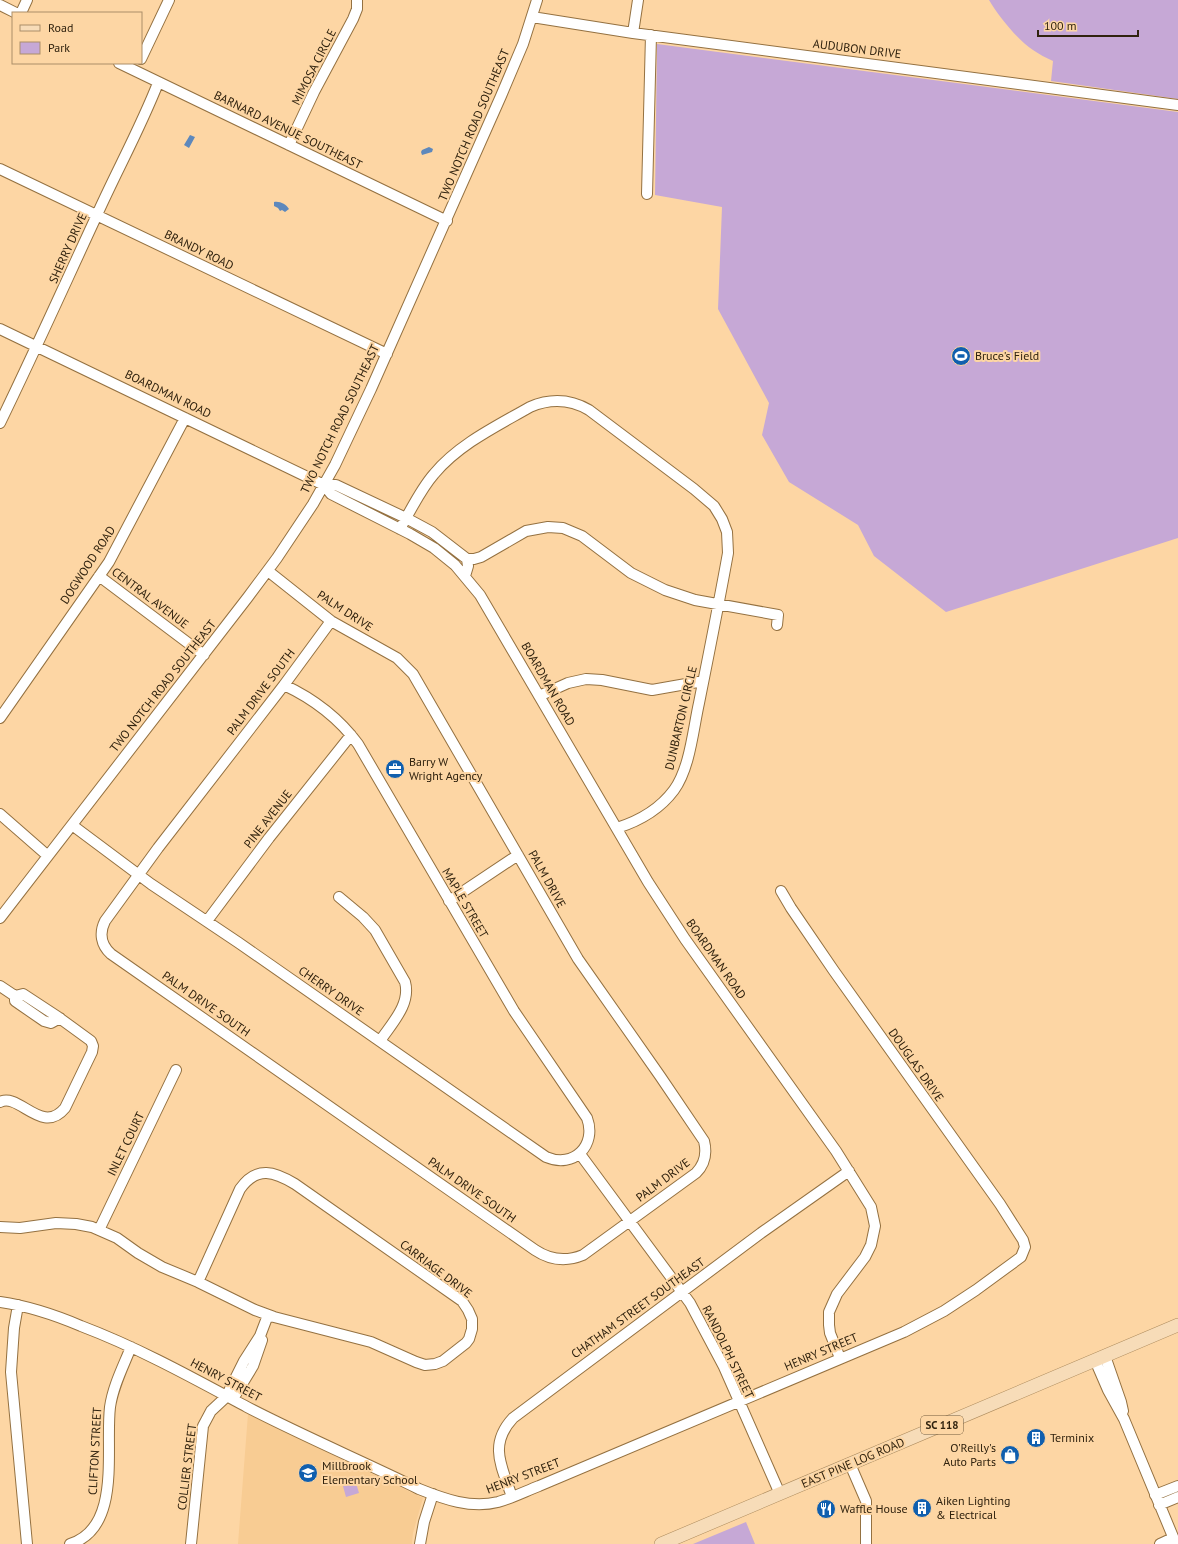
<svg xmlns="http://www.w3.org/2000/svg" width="1178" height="1544" font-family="'PT Sans',sans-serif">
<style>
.built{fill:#f8cc93}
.green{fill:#c6a8d6}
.water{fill:#5d88bc}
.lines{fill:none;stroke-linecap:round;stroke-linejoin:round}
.minor-casing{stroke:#947141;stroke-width:12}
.major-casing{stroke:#ad8b5d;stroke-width:14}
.minor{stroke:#fff;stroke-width:10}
.major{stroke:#f7dcb8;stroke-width:13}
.labels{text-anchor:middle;stroke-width:4;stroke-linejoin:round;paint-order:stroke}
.shield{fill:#fdd6a4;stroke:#6e583b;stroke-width:1}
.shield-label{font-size:11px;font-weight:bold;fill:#30220e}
.street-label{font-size:12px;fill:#30220e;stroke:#fdd6a4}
.poi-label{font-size:12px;fill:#30220e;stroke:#fdd6a4;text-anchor:start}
</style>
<rect width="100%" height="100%" fill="#fdd6a4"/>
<path class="built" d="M248,1414l175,84 -10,35 -1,11h-174z"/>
<path class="green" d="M989,0h189v99l-127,-18 2,-20c-7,-3 -14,-7 -20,-11 -16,-11 -34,-33 -44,-50z
M657,44l521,68v426l-232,74 -72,-56 -16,-31 -69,-43 -27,-47 7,-32 -51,-94 4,-102 -67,-12z
M354,1476l5,17 -13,4 -5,-18z
M746,1522l9,22h-62z"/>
<path class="water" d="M190,135l5,2 -6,11 -5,-3z
M429,147l4,2 -1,3 -10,3 -1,-3 1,-2z
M274,202c6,-1 12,2 15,7l-4,3 -3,-2 -2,1 -2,-3 -4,-2z"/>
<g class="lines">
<defs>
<path id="minor" d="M0,5l16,8
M21,13l6,-13
M532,17l101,16 545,72
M633,33l5,-33
M141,59l28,-59
M119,63l328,158
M289,145l25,-53 39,-73 4,-10v-9
M0,169l387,185
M647,194l4,-159
M0,329l324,156h12l70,33 26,14 35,27 1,7 -3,10
M0,423c33,-68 64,-137 96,-206 20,-45 44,-88 62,-134
M324,485l7,9 79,40 24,14 21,17 25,30 168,287 37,57 151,212 35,56 4,19 -4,19 -6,12 -28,37 -8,18v13l1,8 10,25
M400,529c11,-19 20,-39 34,-55 25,-30 63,-48 96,-67 21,-9 40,-8 59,3l105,79 20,17 8,13 5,13 1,21c-9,50 -19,100 -29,150 -6,27 -9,65 -25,87 -14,19 -35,31 -57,38
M467,559h7l7,-2 45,-26 22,-4 15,1 19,8 49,37 34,17 30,10 83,15 -1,10
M268,571l63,50 66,37 16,16 165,285 82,117 44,65c3,12 1,23 -8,32l-113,82c-17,7 -33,5 -48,-5l-424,-296c-10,-9 -12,-21 -6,-33l53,-73 126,-163 47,-64
M99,576l105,79
M539,696l29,-13 18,-4 16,1 50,10 51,-9
M0,718l109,-156 76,-144
M0,814l48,42
M72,825l79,59 88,59 307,214c28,12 51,-12 41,-39l-73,-107 -156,-267c-20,-27 -44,-45 -74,-59
M339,897l24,20 12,13 30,52c6,22 -13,41 -25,59
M449,901l69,-46
M0,918l248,-321 29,-39 36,-54 22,-39 36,-76 130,-293 22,-52 14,-44
M207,921l62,-83 82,-103
M0,986l15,10 8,-2 35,23 33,24 2,5 -1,6 -27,56c-23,28 -46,-16 -65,-6
M15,996v5l29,20 7,2 9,-5
M580,1154l110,149 34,64 56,127
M0,1227l20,1 36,-5 20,1 16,3 25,11 21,15 24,14 36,15 57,28 19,7 97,25 45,20 9,3 10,-1 8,-3 23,-18 3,-4 3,-10v-10l-4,-9 -6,-9 -167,-117c-20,-12 -38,-19 -55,5l-42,93
M99,1230l77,-160
M0,1302c28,4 55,13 81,24 58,22 112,52 166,81 56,29 115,54 172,82 25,10 52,20 79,13 14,-4 28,-11 41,-16l365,-154 40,-21 32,-21 45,-33 4,-10 -2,-7 -23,-36 -166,-233 -43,-63 -10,-17
M18,1305l-4,23 -3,44 16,172
M1105,1356l16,46 2,9
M1095,1360l13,30 16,29 52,125
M233,1399l20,-33 9,-26
M850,1464l16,37v43
M1155,1495l23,-9
M512,1497c-10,-30 -24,-52 1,-79l248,-185 88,-62
M1159,1505l19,-8
M70,1544c52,-16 35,-95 40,-137 3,-21 13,-40 21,-60
M191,1544l12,-118 8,-15 15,-14 18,-36 16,-25 8,-21
M420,1544l4,-22 9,-28
M1160,1544l13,-6"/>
<path id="major" d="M661,1544l517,-219"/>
</defs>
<use href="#minor" class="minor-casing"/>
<use href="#major" class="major-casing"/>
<use href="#minor" class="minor"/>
<use href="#major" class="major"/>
</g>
<defs>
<symbol id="stadium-disc" viewBox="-11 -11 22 22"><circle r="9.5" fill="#105fae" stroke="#fdd6a4"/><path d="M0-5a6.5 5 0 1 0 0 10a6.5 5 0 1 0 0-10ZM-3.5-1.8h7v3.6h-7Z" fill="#fff"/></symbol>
<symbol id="office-disc" viewBox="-11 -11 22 22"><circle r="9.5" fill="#105fae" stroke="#fdd6a4"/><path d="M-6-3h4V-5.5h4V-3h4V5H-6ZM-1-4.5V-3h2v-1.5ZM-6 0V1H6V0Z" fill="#fff"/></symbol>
<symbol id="building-disc" viewBox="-11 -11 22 22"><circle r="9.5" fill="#105fae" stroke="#fdd6a4"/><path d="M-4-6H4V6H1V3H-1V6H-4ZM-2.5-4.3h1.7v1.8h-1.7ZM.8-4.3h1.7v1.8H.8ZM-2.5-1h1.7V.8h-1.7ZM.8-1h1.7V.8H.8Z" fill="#fff"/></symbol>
<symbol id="shop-disc" viewBox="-11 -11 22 22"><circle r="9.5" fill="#105fae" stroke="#fdd6a4"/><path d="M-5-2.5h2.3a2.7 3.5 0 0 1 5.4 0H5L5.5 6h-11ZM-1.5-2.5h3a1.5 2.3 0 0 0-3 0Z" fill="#fff"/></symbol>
<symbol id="school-disc" viewBox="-11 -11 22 22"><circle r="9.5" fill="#105fae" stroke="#fdd6a4"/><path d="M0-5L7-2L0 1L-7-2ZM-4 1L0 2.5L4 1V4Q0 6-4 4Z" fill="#fff"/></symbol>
<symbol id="restaurant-disc" viewBox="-11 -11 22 22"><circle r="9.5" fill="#105fae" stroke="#fdd6a4"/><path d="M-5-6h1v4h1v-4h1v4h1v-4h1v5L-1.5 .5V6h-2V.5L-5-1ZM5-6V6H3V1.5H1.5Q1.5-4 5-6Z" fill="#fff"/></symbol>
</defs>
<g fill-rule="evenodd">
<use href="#stadium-disc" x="950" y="345" width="22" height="22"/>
<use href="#office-disc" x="384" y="758" width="22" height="22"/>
<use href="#building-disc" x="1025" y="1427" width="22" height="22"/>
<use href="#shop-disc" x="999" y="1444" width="22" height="22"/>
<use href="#school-disc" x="297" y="1462" width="22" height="22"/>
<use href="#building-disc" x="911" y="1497" width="22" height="22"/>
<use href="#restaurant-disc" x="815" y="1498" width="22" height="22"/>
</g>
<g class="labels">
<rect class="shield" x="921" y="1416" width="42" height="18" rx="3"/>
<g class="shield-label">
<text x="942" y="1429">SC 118</text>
</g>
<g class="street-label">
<text transform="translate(857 49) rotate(7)" y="4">AUDUBON DRIVE</text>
<text transform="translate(314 67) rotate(-63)" y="4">MIMOSA CIRCLE</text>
<text transform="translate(474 125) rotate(-67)" y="4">TWO NOTCH ROAD SOUTHEAST</text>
<text transform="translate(288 130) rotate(26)" y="4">BARNARD AVENUE SOUTHEAST</text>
<text transform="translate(68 248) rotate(-66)" y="4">SHERRY DRIVE</text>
<text transform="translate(199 250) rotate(26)" y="4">BRANDY ROAD</text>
<text transform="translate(168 394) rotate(26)" y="4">BOARDMAN ROAD</text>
<text transform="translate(340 419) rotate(-64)" y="4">TWO NOTCH ROAD SOUTHEAST</text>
<text transform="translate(88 565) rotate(-57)" y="4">DOGWOOD ROAD</text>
<text transform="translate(150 598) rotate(37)" y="4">CENTRAL AVENUE</text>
<text transform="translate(345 611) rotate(33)" y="4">PALM DRIVE</text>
<text transform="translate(548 684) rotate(60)" y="4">BOARDMAN ROAD</text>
<text transform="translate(163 686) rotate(-52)" y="4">TWO NOTCH ROAD SOUTHEAST</text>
<text transform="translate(261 692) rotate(-53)" y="4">PALM DRIVE SOUTH</text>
<text transform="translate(681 718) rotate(-77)" y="4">DUNBARTON CIRCLE</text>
<text transform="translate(268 819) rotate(-52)" y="4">PINE AVENUE</text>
<text transform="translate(547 879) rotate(61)" y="4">PALM DRIVE</text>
<text transform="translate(465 903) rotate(60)" y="4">MAPLE STREET</text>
<text transform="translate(716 959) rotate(55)" y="4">BOARDMAN ROAD</text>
<text transform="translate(331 991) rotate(35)" y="4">CHERRY DRIVE</text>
<text transform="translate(206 1004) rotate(35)" y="4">PALM DRIVE SOUTH</text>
<text transform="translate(916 1065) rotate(55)" y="4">DOUGLAS DRIVE</text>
<text transform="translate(126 1144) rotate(-64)" y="4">INLET COURT</text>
<text transform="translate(663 1180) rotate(-37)" y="4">PALM DRIVE</text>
<text transform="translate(472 1190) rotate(35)" y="4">PALM DRIVE SOUTH</text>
<text transform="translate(436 1269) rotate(37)" y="4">CARRIAGE DRIVE</text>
<text transform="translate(638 1308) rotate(-36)" y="4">CHATHAM STREET SOUTHEAST</text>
<text transform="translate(728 1352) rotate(64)" y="4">RANDOLPH STREET</text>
<text transform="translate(821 1352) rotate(-23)" y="4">HENRY STREET</text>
<text transform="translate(226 1380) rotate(28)" y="4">HENRY STREET</text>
<text transform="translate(95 1451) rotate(-87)" y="4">CLIFTON STREET</text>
<text transform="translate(853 1463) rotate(-23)" y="4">EAST PINE LOG ROAD</text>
<text transform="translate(187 1467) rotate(-83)" y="4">COLLIER STREET</text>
<text transform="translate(523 1476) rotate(-21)" y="4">HENRY STREET</text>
</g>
<g class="poi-label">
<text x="975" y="360">Bruce's Field</text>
<text x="409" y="766">Barry W<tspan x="409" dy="14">Wright Agency</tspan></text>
<text x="1050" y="1442">Terminix</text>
<text x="996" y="1452" text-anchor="end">O'Reilly's<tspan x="996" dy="14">Auto Parts</tspan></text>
<text x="322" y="1470">Millbrook<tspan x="322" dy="14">Elementary School</tspan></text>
<text x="936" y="1505">Aiken Lighting<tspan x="936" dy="14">&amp; Electrical</tspan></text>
<text x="840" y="1513">Waffle House</text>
</g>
</g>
<rect x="12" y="12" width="130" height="52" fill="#fdd6a4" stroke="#ab8e68"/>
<rect x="20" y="25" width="20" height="6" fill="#f7dcb8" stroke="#ab8e68"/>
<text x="48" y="32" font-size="12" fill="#30220e">Road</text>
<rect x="20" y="42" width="20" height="12" fill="#c6a8d6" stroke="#ab8e68"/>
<text x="48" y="52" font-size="12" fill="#30220e">Park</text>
<path d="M1038 30v6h100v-6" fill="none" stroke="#30220e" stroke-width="2"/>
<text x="1044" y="30" font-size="12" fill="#30220e" stroke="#fdd6a4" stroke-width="3" paint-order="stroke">100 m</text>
</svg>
